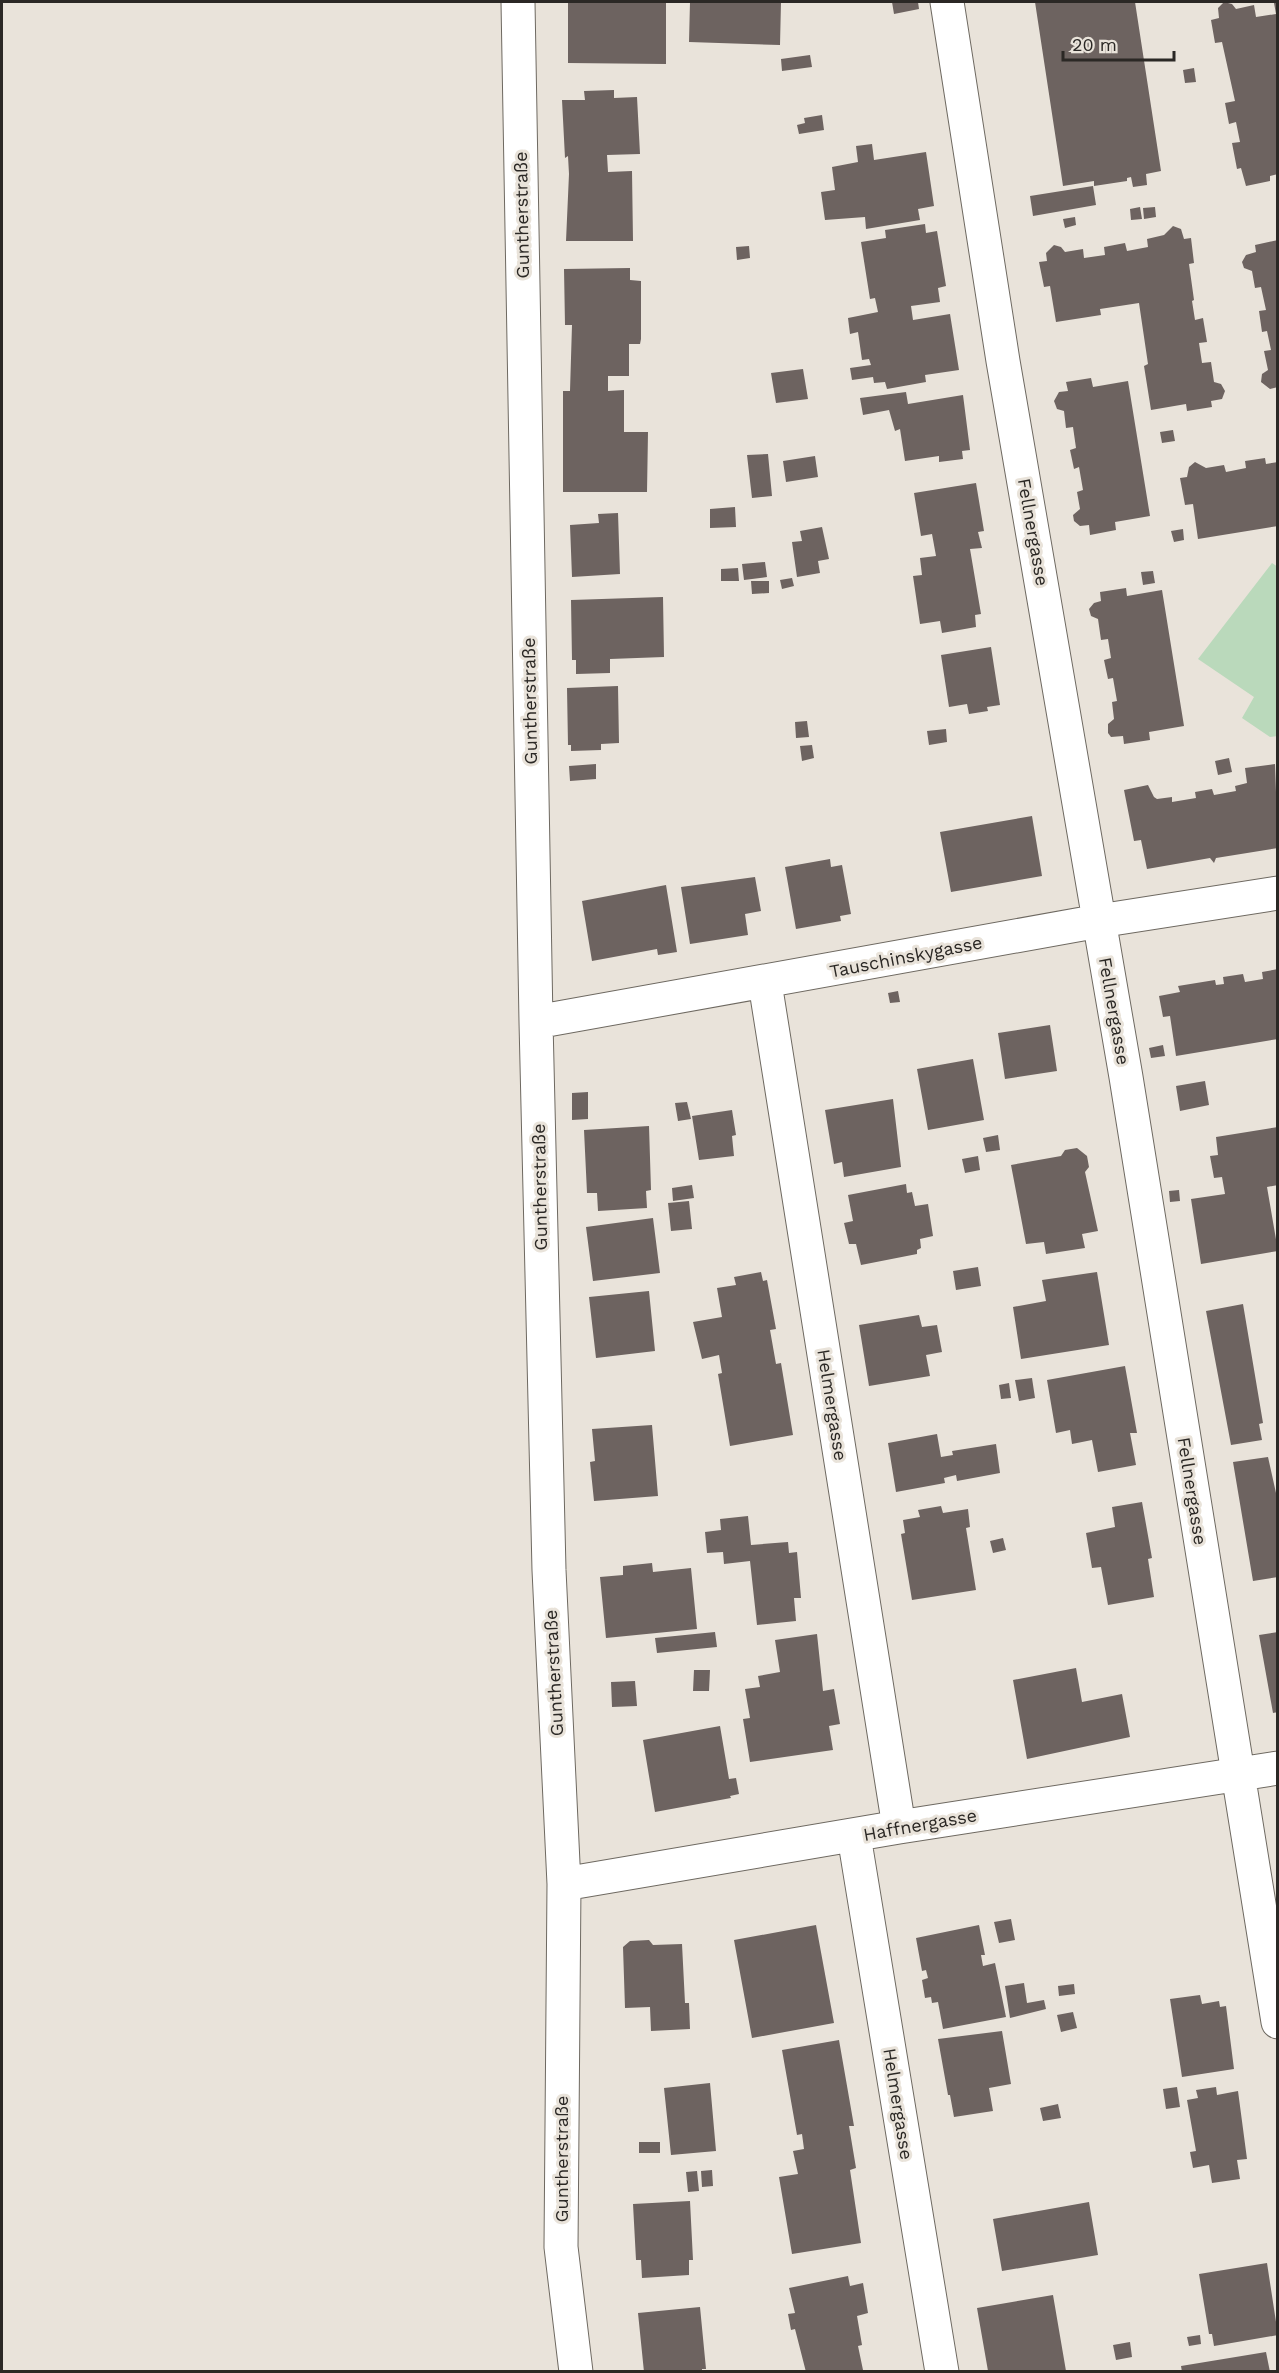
<svg xmlns="http://www.w3.org/2000/svg" width="1279" height="2373" font-family="'Work Sans',sans-serif">
<style>
.green{fill:#bad9bb}
.building{fill:#6d6360}
.lines{fill:none;stroke-linecap:round;stroke-linejoin:round}
.street-casing{stroke:#6e6961;stroke-width:35}
.street{stroke:#fff;stroke-width:33}
.labels{text-anchor:middle;stroke-width:6;stroke-linejoin:round;paint-order:stroke}
.street-label{font-size:18px;fill:#2b2825;stroke:#e9e3da}
</style>
<rect width="100%" height="100%" fill="#e9e3da"/>
<path class="green" d="M1272,563l6,4v169l-8,1 -28,-19 12,-21 -56,-38z"/>
<path class="building" d="M568,2h98v62l-98,-1z
M690,2h91l-1,43 -91,-3z
M892,2h26l1,7 -25,5z
M1035,2h100l26,169 -15,3 1,11 -14,2 -2,-10 -4,1v3l-33,5v-5l-31,5z
M1224,2l8,2 4,5 18,-4 2,12 20,-3 -2,-11 4,-1v172l-8,2v5l-24,5 -5,-18 -4,1 -5,-26 8,-1 -4,-20 -7,2 -4,-21 10,-2 -13,-59 -7,1 -4,-23 8,-2 -1,-10z
M810,55l2,12 -30,4 -1,-12z
M1194,68l2,14 -11,1 -2,-13z
M614,90v8l23,-1 3,57 -33,1 1,17 24,-1 1,70h-67l3,-67 -1,-18 -3,2 -3,-58h23l-1,-9z
M822,115l2,15 -25,4 -2,-9 8,-2 -1,-5z
M872,144l2,16 52,-8 8,54 -16,3 2,11 -54,9 -1,-12 -40,3 -4,-28 14,-2 -3,-23 26,-5 -2,-16z
M1093,186l3,19 -63,11 -3,-20z
M1140,207l2,12 -11,1 -1,-11z
M1155,207l1,10 -12,2 -1,-11z
M1075,217l1,8 -11,3 -2,-9z
M925,224l1,9 11,-2 9,55 -8,2 2,14 -29,4 2,14 37,-6 9,56 -34,5 1,7 -39,7 -2,-7 -11,1 -1,-6 -21,3 -2,-12 21,-3 -2,-6 -7,1 -4,-28 -8,2 -2,-16 30,-6 -3,-14 -5,1 -9,-57 25,-4 -1,-8z
M1173,226l8,3 3,10 7,-1 3,25 -5,1 5,36 -2,1 3,19 8,-2 4,24 -8,1 3,20 9,-1 3,20 7,2 4,7 -3,8 -11,2 1,6 -25,4 -1,-7 -35,6 -7,-44 4,-2 -9,-61 -39,6 1,6 -45,7 -6,-36 -6,1 -5,-25 8,-1 -1,-8 8,-8 7,2 4,5 18,-3 1,9 21,-3 -1,-8 21,-4 2,8 21,-4 -1,-8 17,-4z
M1278,240v147l-8,2 -9,-7 1,-8 6,-4 -4,-19 7,-1 -4,-19 -5,1 -3,-21 7,-1 -5,-23 -6,1 -3,-17 -8,-3 -2,-6 4,-7 10,-3 -1,-7z
M749,246l1,12 -13,2 -1,-13z
M630,268v12l11,1v58l-1,5h-11v32h-21v15l16,-1v42h24l-1,60h-84v-101h7l2,-66h-7l-1,-56z
M803,369l5,30 -32,4 -5,-30z
M1091,378l2,9 35,-6 22,135 -35,6 1,8 -26,5 -1,-10 -9,1 -6,-5 -1,-6 7,-6 -3,-17 6,-2 -4,-23 -5,2 -4,-19 6,-2 -3,-21 -7,1 -2,-17 -7,-2 -3,-8 5,-9 9,-1 -2,-9z
M906,392l2,12 55,-9 7,55 -8,1 1,8 -24,3v-6l-34,5 -5,-32 -5,2 -6,-21 -26,5 -3,-17z
M1173,430l2,11 -13,2 -2,-11z
M768,454l4,42 -20,2 -5,-43z
M815,456l3,21 -32,5 -3,-21z
M1265,458l1,6 12,-2v64l-80,13 -5,-35 -8,1 -5,-27 7,-1 2,-10 6,-5 11,6 18,-3 2,7 20,-4 -1,-7z
M976,483l8,48 -6,1 4,16 -12,1 11,65 -6,1 1,12 -34,6 -2,-12 -20,3 -7,-48 9,-1 -2,-17 16,-2 -4,-22 -11,2 -7,-43z
M735,507l1,20 -26,1v-19z
M618,513l2,61 -48,3 -2,-52 29,-2 -1,-9z
M822,527l7,32 -11,2 2,12 -23,4 -5,-35 10,-1 -2,-10z
M1183,529l1,11 -10,2 -3,-11z
M765,562l2,15 -23,3 -2,-16z
M738,568l1,13h-18v-12z
M1153,571l2,12 -12,2 -2,-13z
M792,578l2,8 -12,3 -2,-9z
M751,581h18v12l-17,1z
M1126,588l1,8 35,-6 22,136 -35,6 1,8 -26,4 -1,-8 -12,1 -3,-4v-9l6,-5 -2,-17 5,-1 -4,-23 -5,1 -4,-19 7,-2 -3,-19 -7,1 -3,-21 -7,-3 -2,-7 5,-6 7,-2 -1,-9z
M663,597l1,60 -54,2v14l-34,1v-14h-4l-1,-60z
M991,647l9,58 -13,2 1,4 -19,3 -2,-10 -18,3 -8,-52z
M618,686l1,57 -18,1v6l-30,1v-6h-3l-1,-57z
M807,721l2,16 -13,1 -1,-16z
M946,729l1,13 -18,3 -2,-14z
M812,745l2,13 -12,3 -2,-15z
M1229,758l3,14 -14,3 -3,-14z
M596,764v15l-26,2 -1,-15z
M1275,764l3,84 -62,10 -2,5 -4,-5 -63,11 -6,-29 -7,1 -10,-51 24,-5 6,12 3,2 15,-2v5l24,-4 -1,-6 17,-3 2,6 22,-4 -1,-5 12,-3 -2,-15z
M1032,816l10,60 -91,16 -11,-60z
M830,859l1,8 11,-2 9,49 -11,2 1,5 -45,8 -11,-62z
M755,877l6,34 -16,3 3,21 -58,9 -9,-57z
M666,885l11,67 -19,3 -1,-6 -65,12 -10,-60z
M1278,969v70l-102,17 -6,-40 -7,1 -4,-21 21,-4 -2,-6 37,-6 1,5 8,-1 -1,-7 20,-3 2,8 18,-3 -1,-7z
M898,991l2,11 -10,1 -2,-10z
M1050,1025l7,46 -52,8 -7,-46z
M1163,1045l2,11 -14,2 -2,-10z
M973,1059l11,61 -56,10 -11,-61z
M1205,1081l4,24 -29,6 -4,-25z
M588,1092v27l-16,1v-27z
M893,1099l8,68 -57,10 -2,-15 -8,2 -9,-54z
M687,1102l4,17 -13,2 -3,-18z
M732,1110l4,25 -4,1 2,20 -35,4 -7,-44z
M649,1126l2,64 -5,1 1,17 -49,3 -1,-18h-10l-3,-63z
M1278,1127v58l-11,2 11,64 -77,13 -10,-65 34,-5 -3,-17 -8,1 -4,-22 8,-1 -2,-18z
M998,1135l2,15 -14,2 -3,-14z
M1077,1148l10,8 2,11 -4,5 13,59 -16,3 3,14 -39,6 -2,-12 -18,2 -15,-79 50,-9 4,-6z
M978,1156l2,14 -15,3 -3,-14z
M906,1184l1,9 5,-1 3,14 13,-2 5,32 -13,3 1,9 -4,2v4l-56,11 -5,-21h-7l-5,-21 9,-2 -5,-26z
M692,1185l2,13 -21,3 -1,-13z
M1179,1190l1,11 -10,1 -1,-11z
M689,1201l3,28 -21,2 -3,-28z
M653,1218l7,55 -67,8 -7,-54z
M978,1267l3,19 -25,4 -3,-19z
M761,1272l2,9 4,-1 9,49 -6,1 6,34 5,-1 12,72 -63,11 -12,-72 4,-1 -3,-18 -17,4 -9,-37 29,-5 -5,-29 19,-3 -2,-8z
M1097,1272l12,73 -88,14 -8,-52 33,-6 -4,-21z
M649,1291l6,60 -59,7 -7,-61z
M1243,1304l20,119 -4,1 3,16 -31,5 -25,-134z
M919,1315l3,12 15,-2 5,27 -16,3 4,21 -61,10 -10,-61z
M1125,1366l12,67h-7l6,32 -38,7 -6,-32 -20,4 -2,-14 -14,3 -9,-53z
M1032,1378l3,20 -16,3 -4,-21z
M1009,1383l2,15 -10,1 -2,-14z
M652,1425l6,71 -64,5 -4,-39 5,-1 -3,-32z
M937,1434l4,23 12,-2 -1,-4 44,-7 4,29 -43,8 -1,-6 -12,3 1,5 -49,9 -8,-49z
M1268,1457l10,45v75l-25,4 -20,-119z
M1142,1502l10,56 -4,1 6,38 -46,8 -7,-38 -9,1 -6,-35 29,-6 -3,-20z
M941,1506l2,7 25,-4 2,18 -4,1 10,62 -64,10 -11,-66 4,-1 -2,-13 17,-3 -2,-7z
M748,1516l3,29 37,-3 1,11 8,-1 4,46h-7l2,23 -39,4 -7,-64 -26,3 -1,-12 -16,1 -2,-21 16,-2 -1,-11z
M1003,1538l3,12 -13,3 -3,-12z
M652,1563l1,9 38,-4 6,61 -91,9 -6,-61 23,-2v-9z
M715,1632l2,15 -60,6 -2,-15z
M1278,1632v80l-5,1 -14,-78z
M817,1634l6,57 11,-2 6,35 -11,2 4,24 -83,12 -7,-43 7,-1 -5,-29 15,-2 -2,-11 22,-4 -5,-32z
M1076,1668l6,34 40,-8 8,43 -103,22 -14,-79z
M694,1670h16l-1,21h-16z
M635,1681l2,25 -25,1 -1,-25z
M720,1726l9,53 7,-1 3,16 -9,2 1,2 -76,14 -12,-72z
M1011,1919l4,21 -16,3 -5,-21z
M816,1925l18,98 -82,15 -18,-98z
M979,1925l6,30h-4l2,11 12,-3 11,54 -63,12 -5,-27 -6,1 -1,-6 -6,1 -3,-18 6,-2 -2,-8 -4,1 -6,-33z
M649,1940l4,5 29,-1 3,59h4l1,26 -39,2 -1,-24 -25,1 -2,-61 7,-6z
M1024,1983l3,20 17,-3 2,9 -36,9 -5,-32z
M1074,1984l1,10 -16,2 -1,-10z
M1200,1995l2,9 17,-3 1,6 6,-1 8,63 -52,8 -12,-78z
M1073,2012l4,16 -16,4 -4,-17z
M1002,2031l9,53 -22,4 4,23 -39,6 -4,-22h-2l-10,-56z
M839,2040l15,86h-5l7,42 -6,2 11,73 -69,11 -13,-77 19,-3 -5,-23 11,-2 -2,-15 -5,1 -15,-85z
M710,2083l6,68 -45,4 -7,-67z
M1177,2087l3,20 -14,2 -3,-20z
M1216,2087l1,8 21,-4 9,68 -10,1 3,19 -28,4 -3,-18 -16,3 -3,-16 6,-1 -9,-51 11,-2 -2,-8z
M1058,2104l3,14 -18,3 -3,-13z
M639,2142h21v11h-21z
M712,2170l1,16 -11,1 -1,-16z
M697,2171l2,20 -11,1 -2,-20z
M690,2201l3,59h-4v15l-47,3 -1,-18h-5l-3,-56z
M1089,2202l9,53 -96,16 -9,-52z
M1267,2263l11,72 -64,11 -2,-12h-3l-10,-60z
M848,2276l2,10 13,-3 5,30 -11,3 5,29 -4,1 5,24 -57,2 -11,-43 -4,1 -3,-16 7,-1 -6,-25z
M1053,2295l13,76h-78l-11,-63z
M700,2307l6,62h-4v3h-58l-6,-59z
M1200,2335l1,9 -12,2 -2,-9z
M1130,2342l2,15 -16,3 -3,-15z
M1266,2352l4,20h-88l-1,-6z"/>
<g class="lines">
<defs>
<path id="street" d="M518,2l18,1020 13,548 15,314 -3,363 15,125
M947,2l56,359 123,716 152,945
M765,983l134,844
M536,1022l563,-101 179,-28
M854,1836l88,536
M564,1884l335,-57 379,-59"/>
</defs>
<use href="#street" class="street-casing"/>
<use href="#street" class="street"/>
</g>
<g class="labels">
<g class="street-label">
<text transform="translate(522 215) rotate(-91)" y="6">Guntherstraße</text>
<text transform="translate(1033 532) rotate(80)" y="6">Fellnergasse</text>
<text transform="translate(530 701) rotate(-91)" y="6">Guntherstraße</text>
<text transform="translate(906 957) rotate(-11)" y="6">Tauschinskygasse</text>
<text transform="translate(1114 1011) rotate(80)" y="6">Fellnergasse</text>
<text transform="translate(540 1187) rotate(-91)" y="6">Guntherstraße</text>
<text transform="translate(832 1405) rotate(81)" y="6">Helmergasse</text>
<text transform="translate(1192 1491) rotate(81)" y="6">Fellnergasse</text>
<text transform="translate(554 1673) rotate(-93)" y="6">Guntherstraße</text>
<text transform="translate(920 1825) rotate(-10)" y="6">Haffnergasse</text>
<text transform="translate(898 2104) rotate(81)" y="6">Helmergasse</text>
<text transform="translate(562 2159) rotate(-90)" y="6">Guntherstraße</text>
</g>
</g>
<rect width="1279" height="2373" fill="none" stroke="#2b2825" stroke-width="6"/>
<path d="M1063 51v9h111v-9" fill="none" stroke="#2b2825" stroke-width="3"/>
<text x="1072" y="51" font-size="18" fill="#2b2825" stroke="#e9e3da" stroke-width="4.5" paint-order="stroke">20 m</text>
</svg>
